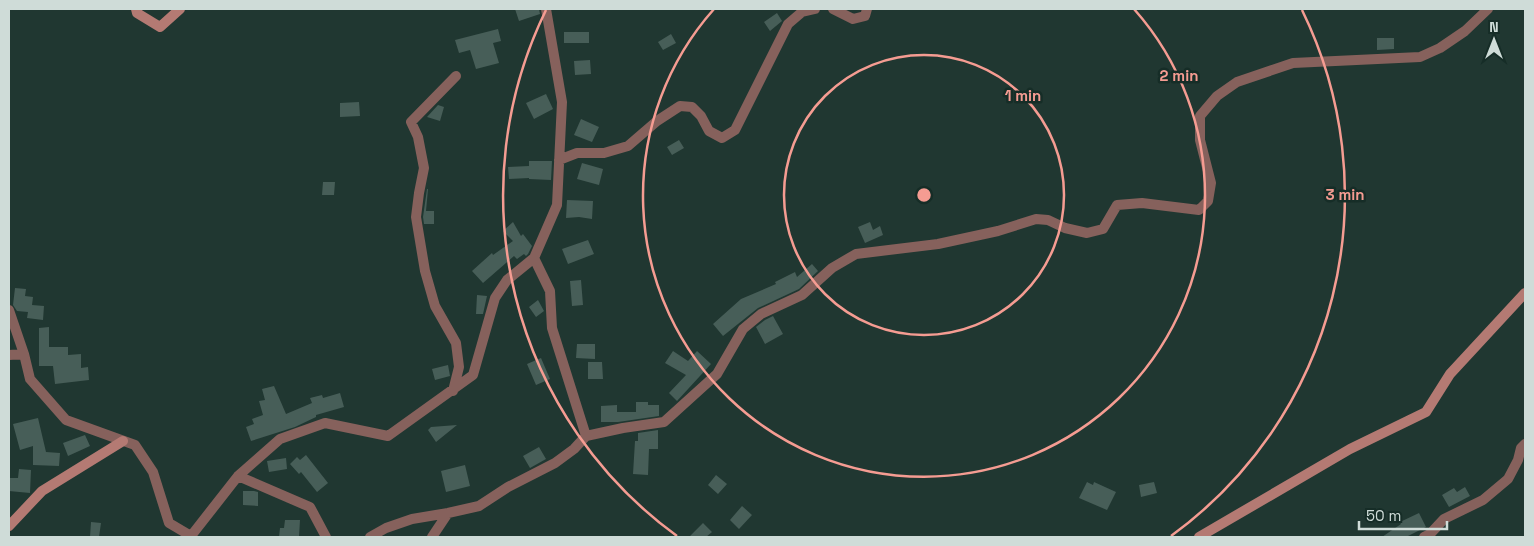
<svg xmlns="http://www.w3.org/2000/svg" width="1534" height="546" font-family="'Space Grotesk',sans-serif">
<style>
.building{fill:#475e58}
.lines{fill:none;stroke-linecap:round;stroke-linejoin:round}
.street{stroke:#86615c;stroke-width:10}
.secondary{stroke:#b47a73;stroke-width:10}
.ring{fill:none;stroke:#f59c92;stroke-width:2.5}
.centre{fill:#f59c92;stroke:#162d27;stroke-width:2.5}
.ring-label{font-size:15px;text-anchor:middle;font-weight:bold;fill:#f59c92;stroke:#162d27;stroke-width:5;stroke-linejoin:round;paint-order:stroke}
</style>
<rect width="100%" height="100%" fill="#203731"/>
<path class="building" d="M515,9h24l1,5 -21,7z
M777,13l5,8 -12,10 -6,-9z
M498,29l3,12 -8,2 6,20 -23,6 -6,-19 -11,3 -4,-13z
M564,32h25v11h-25z
M671,34l5,9 -13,7 -5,-8z
M1377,38h17v11l-17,1z
M590,60l1,14 -16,1 -1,-14z
M546,94l7,15 -19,10 -8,-16z
M359,102l1,14 -20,1v-14z
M438,105l6,2 -4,14 -13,-4z
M581,119l18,8 -7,15 -18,-7z
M679,140l5,8 -12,7 -5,-8z
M529,161h23l-1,19 -22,-1v-1l-20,1 -1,-12 21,-1z
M582,163l21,6 -4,16 -22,-6z
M323,182h12l-1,13h-12z
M427,189h1l-2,22h8v13h-10l-1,-7z
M567,200l26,1 -1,18 -13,-2 -13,1z
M513,222l8,14 2,-2 9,12 -4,8 -2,2 -2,-2 -7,5 -3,-3 -31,27 -11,-12 20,-18 1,2 20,-14 -10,-10z
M870,222l3,8 7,-4 3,9 -18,8 -7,-16z
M588,240l6,14 -26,10 -6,-15z
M812,264l6,7 -19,18 -41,19 -35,28 -10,-12 28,-25 35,-15 -1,-2 20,-10 2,5z
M581,280l2,25 -11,1 -2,-25z
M15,288l11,1 -1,7 8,1 -1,8 12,1 -1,14 -16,-2 1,-6 -11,-1 -4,-6z
M477,295l10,1 -4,18h-7z
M538,300l6,11 -8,6 -7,-10z
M773,316l10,18 -18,10 -9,-17 9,-7z
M49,327v20h19v8l13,-1v14l7,-1 1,13 -34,4 -2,-18h-14v-38z
M577,344h18v15l-19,-1z
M673,351l15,10 9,-10 14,13 -34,37 -8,-8 17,-18 -21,-12z
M541,358l9,21 -14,6 -9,-21z
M588,362h14l1,17h-15z
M448,365l2,11 -15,4 -3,-11z
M274,386l12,28 26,-11 -2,-5 12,-3 1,3 17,-5 4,14 -28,8v2l-21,10 -44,14 -5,-14 8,-3 -2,-5 11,-4 -4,-14 6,-1 -3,-11z
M636,402h12v3h11v11l-41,6h-17v-16l16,-1v7h19z
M38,418l8,34 14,1 -1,13 -26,-1v-19l-13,4 -7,-26z
M457,425l-21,17 -8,-12 3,-3z
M658,430v19h-9l-1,26 -15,-1 2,-33h3v-8z
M85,435l5,11 -22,10 -5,-13z
M539,447l7,12 -16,9 -7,-12z
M306,455l22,28 -11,9 -16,-20 -2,2 -9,-10 7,-7 3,3z
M286,458l1,11 -18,3 -2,-11z
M465,465l5,21 -24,6 -5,-21z
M19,469l12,1 -1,23 -21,-2v-13h9z
M716,475l11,9 -9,10 -10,-9z
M1087,482l6,3 1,-3 22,10 -9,18 -28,-12z
M1154,482l3,11 -16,4 -2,-12z
M1465,487l5,9 -21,11 -7,-12 12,-7 3,4z
M243,491h11l4,1v14l-15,-1z
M742,506l10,9 -13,14 -9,-9z
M1419,513l7,14 -20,10h-24l19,-13 -1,-2z
M285,520h15l-1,17h-20l1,-9h4z
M91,522l10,1 -2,14h-9z
M703,523l9,9 -6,5h-17z"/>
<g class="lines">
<path class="street" d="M833,9l20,10 12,-3 2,-7
M559,160l18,-7h27l24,-7 29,-25 23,-15 12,1 9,9 8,15 13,7 13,-8 53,-106 14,-12 13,-3
M534,258l16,33 2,37 34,108
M9,310l15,44 -15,1
M24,354l6,25 36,41 69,25 18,27 16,51 22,13 47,-60 42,-37 45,-16 63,13 85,-61 22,-77 12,-18 27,-22 23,-53 5,-103 -16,-93
M453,391l6,-24 -3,-24 -21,-37 -10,-35 -9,-54 3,-24 5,-25 -6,-31 -7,-15 45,-46
M238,476l72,31 16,30
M370,537l16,-9 26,-9 36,-6 31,-7 29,-19 47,-24 19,-14 12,-13 37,-8 41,-6 53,-48 26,-45 18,-15 41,-19 30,-27 24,-14 82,-10 60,-13 38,-12 12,1 17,8 22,5 16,-4 14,-24 25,-2 57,7 9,-9 3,-18 -11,-43v-24l17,-20 20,-14 56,-19 127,-6 20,-9 25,-17 23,-22
M432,537l16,-24
M1424,537l6,-3 14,-15 39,-19 25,-21 10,-19 3,-12 4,-4"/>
<path class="secondary" d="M136,9l1,4 23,14 20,-18
M9,526l33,-35 81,-50
M1199,537l151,-88 76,-37 24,-38 75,-81"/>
</g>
<g class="ring">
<circle cx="924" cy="195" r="140"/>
<path d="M1134 9A281 281 0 1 1 714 9"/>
<path d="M677 536A421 421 0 0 1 546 10M1302 10A421 421 0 0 1 1171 536"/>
</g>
<circle cx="924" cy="195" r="8" class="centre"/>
<g class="ring-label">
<text x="1179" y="81">2 min</text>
<text x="1023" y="101">1 min</text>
<text x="1345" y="200">3 min</text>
</g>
<rect width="1534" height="546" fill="none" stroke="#cfdcd8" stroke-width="20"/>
<g transform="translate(1494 40)" stroke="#162d27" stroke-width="4" paint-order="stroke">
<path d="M0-4L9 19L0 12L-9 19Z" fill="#cfdcd8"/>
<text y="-8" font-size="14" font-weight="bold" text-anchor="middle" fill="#cfdcd8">N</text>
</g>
<path d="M1359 521v8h88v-8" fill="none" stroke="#cfdcd8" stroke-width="2.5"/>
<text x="1366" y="521" font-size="15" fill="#cfdcd8" stroke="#162d27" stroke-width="4" paint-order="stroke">50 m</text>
</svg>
